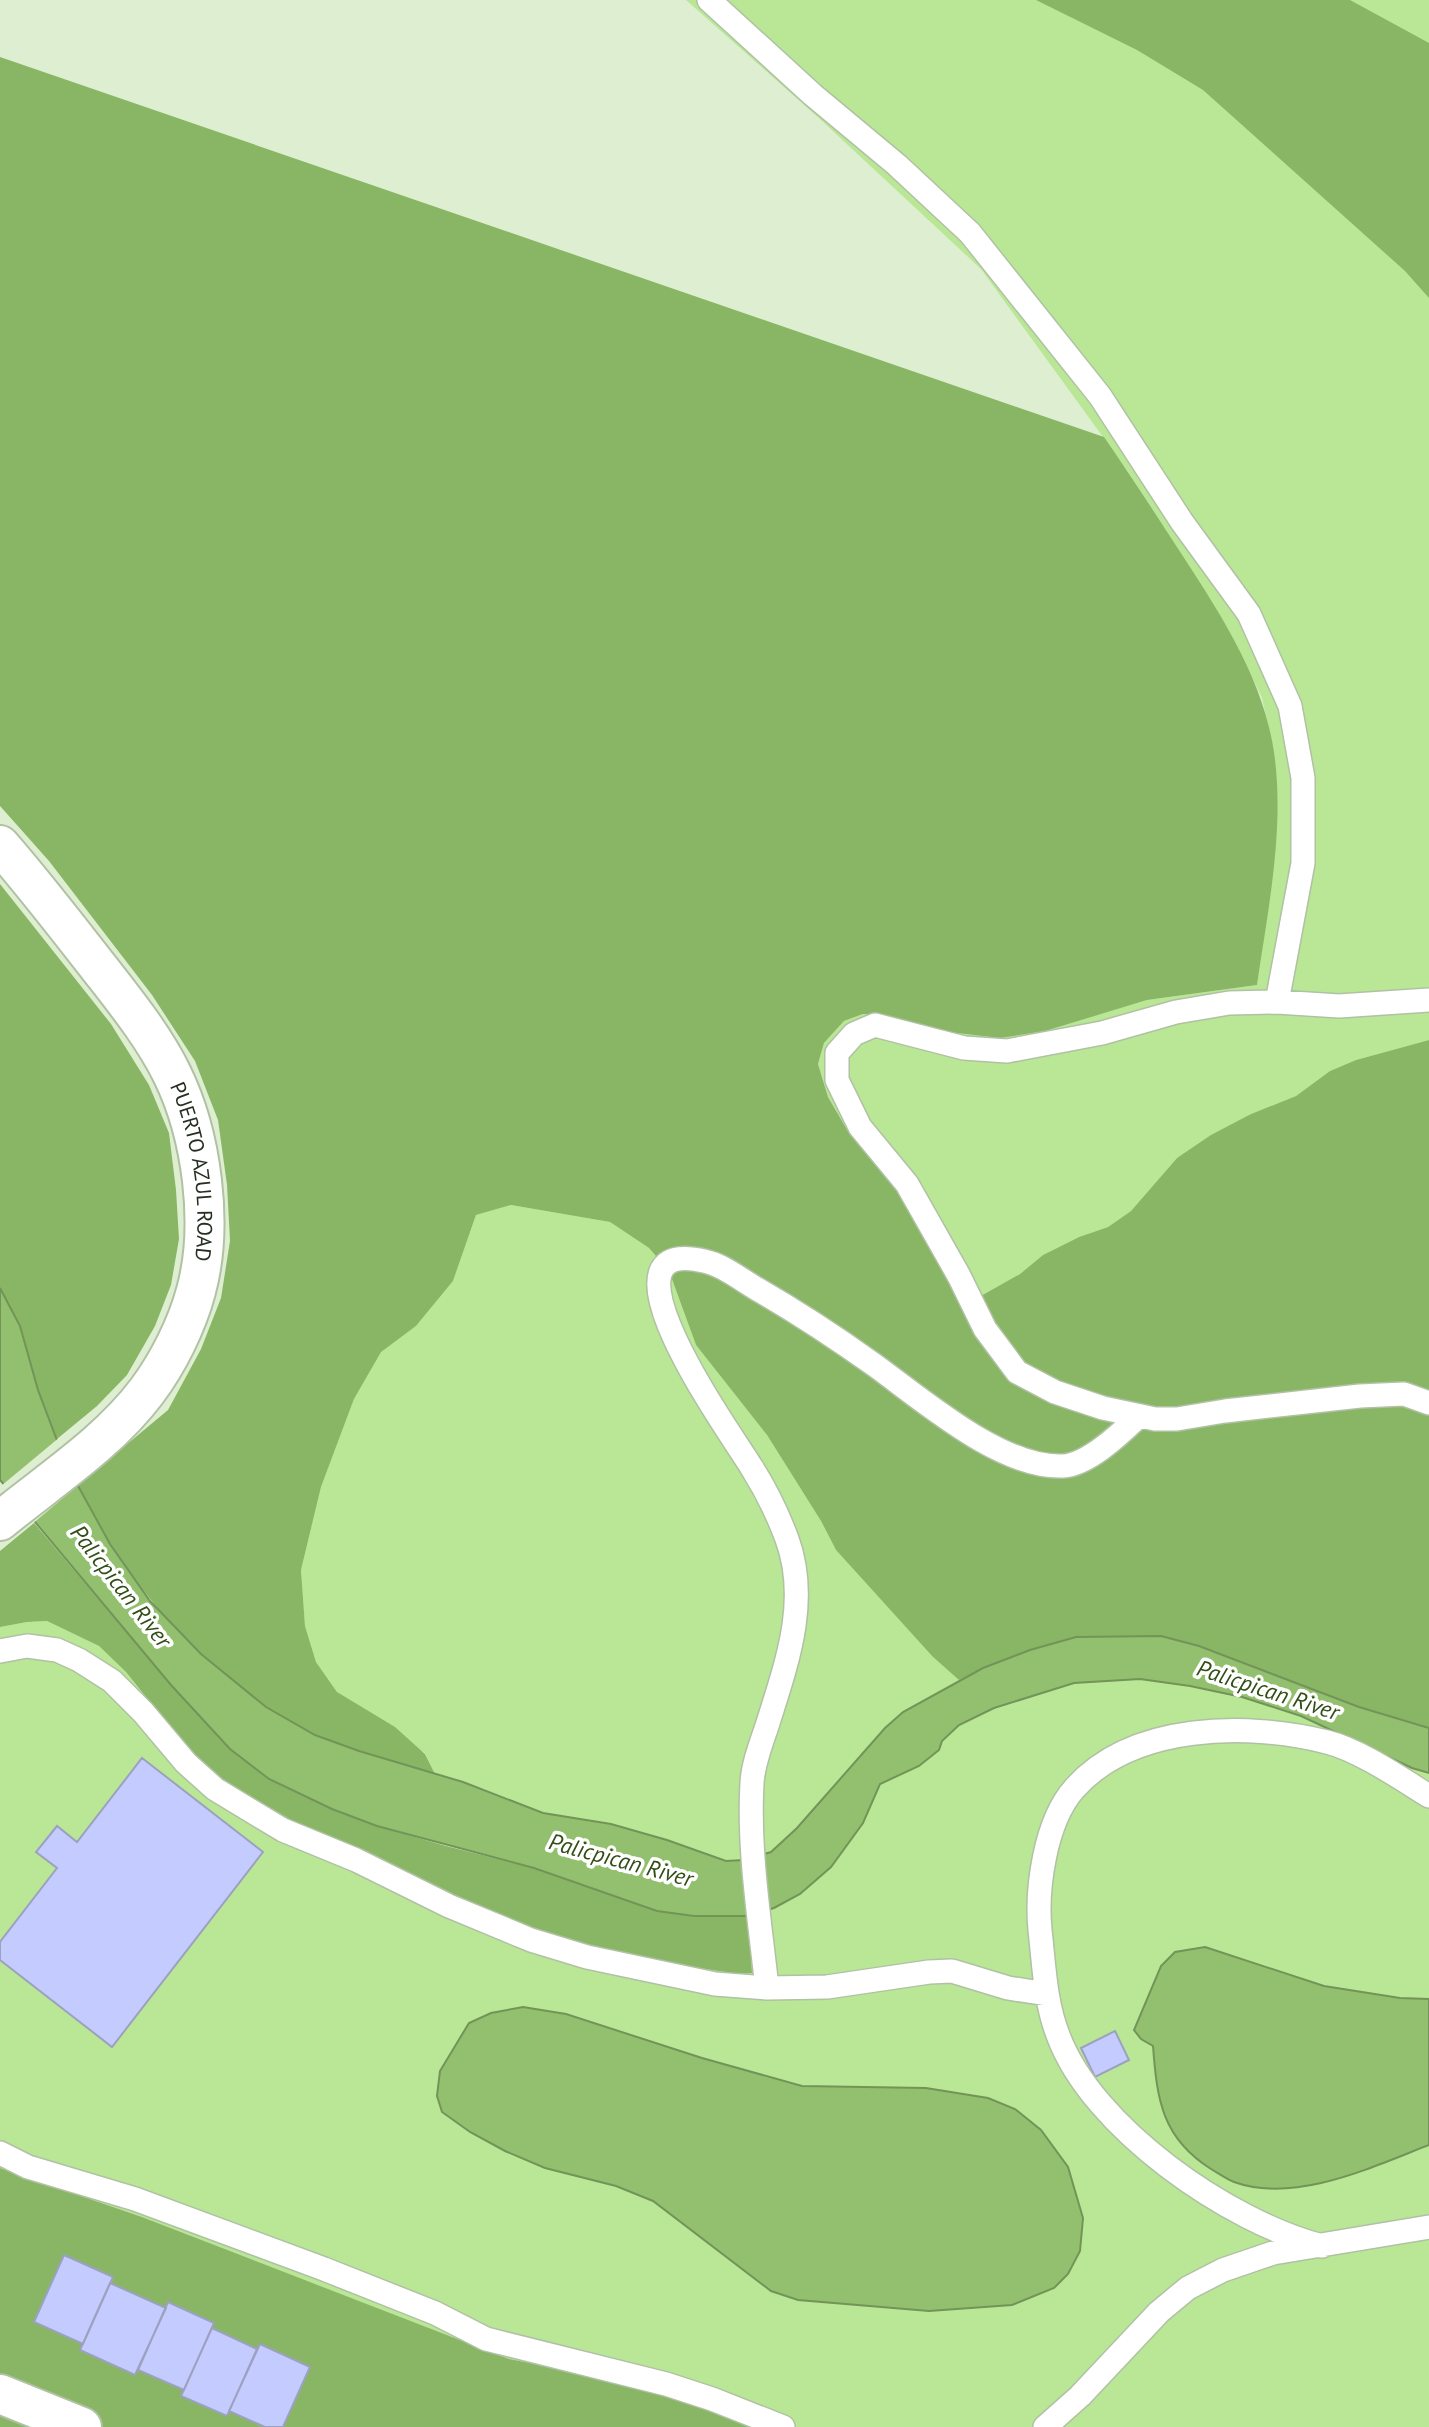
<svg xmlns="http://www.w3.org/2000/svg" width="1429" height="2427" font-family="'PT Sans',sans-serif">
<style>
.green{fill:#b9e796}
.forest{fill:#89b665}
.water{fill:#93c06f;stroke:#739458;stroke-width:2}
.pier{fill:#ddefd0}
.building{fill:#c4cbfe;stroke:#9ca1bf;stroke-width:2}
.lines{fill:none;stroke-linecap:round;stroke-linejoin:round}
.lane-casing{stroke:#b0c1a4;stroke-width:26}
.street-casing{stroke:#b0c1a4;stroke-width:42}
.lane{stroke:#fff;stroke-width:23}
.street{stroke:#fff;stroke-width:38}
.labels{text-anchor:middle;stroke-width:7;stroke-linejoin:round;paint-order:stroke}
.street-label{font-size:21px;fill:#272e22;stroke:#fff}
.water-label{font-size:23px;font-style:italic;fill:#324f17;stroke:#fff}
</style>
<rect width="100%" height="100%" fill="#ddefd0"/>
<path class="green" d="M686,0h743v1040l-73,20 -26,11 -34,25 -45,18 -74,44 -46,53 -23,16 -29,10 -36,18 -23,19 -57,32 -75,-130 -39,-43 -21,-36 -10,-33 6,-21 20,-22 19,-7 26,2 60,16 147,-17 51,-15 110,-15 16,-115 4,-53 -3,-64 -12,-55 -26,-54 -39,-66 -70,-108 -146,-201 -160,-149z
M511,1205l99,17 39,26 20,23 27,74 71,90 54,86 15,29 96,106 51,12 315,16 131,44v699h-672l-156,-51 -92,-17 -367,-142 -142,-49v-541l27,-5 20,-1 52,25 27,26 36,46 438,230 86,18 52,8 6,-114 -18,1 -59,-21 -56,-16 -68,-11 -80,-31 -28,-8 -10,-21 -88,-61 -21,-30 -11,-36 -4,-56 20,-83 33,-88 27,-48 35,-25 37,-45 23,-66z"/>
<path class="forest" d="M1036,0h314l79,43v255l-24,-27 -202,-181 -66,-40z
M0,57l1104,380c25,36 49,73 73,110 41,63 86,130 97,205 11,77 -6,157 -17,233l-110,15 -102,31 -45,7 -51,-6 -60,-16 -26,-2 -19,7 -20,22 -6,21 10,33 21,36 39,43 75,130 57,-32 23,-19 36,-18 29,-10 23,-16 46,-53 34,-23 40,-21 45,-18 34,-25 26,-11 73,-20v688l-70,-21 -160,-61 -123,-9 -46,13 -47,18 -24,12 -27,-24 -96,-106 -15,-29 -54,-86 -71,-90 -27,-74 -20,-23 -39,-26 -99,-17 -35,10 -23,66 -37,45 -35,26 -27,47 -33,88 -20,83 4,56 11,36 21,30 58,35 30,27 10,20c-40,-12 -84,-21 -122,-40 -83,-41 -151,-111 -201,-188 -13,-19 -23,-40 -34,-61l90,-75 33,-61 20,-51 9,-57 -3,-56 -9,-65 -23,-59 -43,-66 -103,-134 -49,-55z
M0,884l111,140 38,61 20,48 7,57 3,49 -8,46 -16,41 -28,49 -30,31 -40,33 -19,-49 -18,-64 -20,-38z
M34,1523l137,162 59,64 102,60 45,17 69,20 88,22 123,43 37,5h54l4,57 -14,1 -52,-8 -86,-18 -54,-15 -51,-17 -202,-92 -73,-44 -31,-29 -63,-79 -27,-26 -52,-25 -20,1 -27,5v-76z
M0,2168l142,49 367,142 92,17 68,19 88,32h-757z"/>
<path class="water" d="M0,1288l20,38 18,64 28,74 44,80 40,57 51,53 65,53 49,28 44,16 104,31 80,31 68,11 56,16 59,21 18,-1 27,-8 26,-24 88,-100 18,-16 80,-44 47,-18 46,-13 85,-1 38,10 160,61 70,21v45l-17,-5 -111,-52 -59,-19 -52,-11 -50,-7 -66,4 -80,25 -35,17 -17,16 -3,9 -20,16 -39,18 -17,39 -32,44 -31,27 -26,14 -26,8h-54l-37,-5 -123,-43 -157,-42 -45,-17 -63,-30 -39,-30 -59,-64 -171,-205z
M1205,1947l119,39 76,12 29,1v146c-57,22 -134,59 -195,37 -8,-3 -16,-9 -23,-13 -49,-31 -54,-69 -58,-123l-12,-7 -7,-9 27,-64 14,-14z
M523,2007l43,7 136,44 100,28 124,2 62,10 27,11 26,21 27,37 15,51 -3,33 -12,23 -14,14 -42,17 -83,6 -131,-11 -27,-9 -118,-90 -37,-15 -71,-18 -40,-17 -35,-19 -28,-20 -5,-16 3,-25 29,-48 22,-10z"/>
<path class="pier" d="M60,1437l10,25 11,21 -50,42 -30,-39z"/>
<path class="building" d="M142,1758l121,94 -151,195 -112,-87v-18l57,-74 -21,-16 21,-26 20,16z
M1115,2031l14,29 -34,17 -14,-29z
M64,2255l49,22 -30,67 -49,-22z
M110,2283l56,25 -31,67 -55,-25z
M168,2302l46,21 -30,67 -46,-20z
M212,2328l45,21 -30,67 -46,-20z
M260,2344l50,23 -27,60h-18l-36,-16z"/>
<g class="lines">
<defs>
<path id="lane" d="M709,0l104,95 84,70 73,68 130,163 82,126 67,92 41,92 13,72v85l-26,139
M1429,1000l-90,6 -62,-4 -48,1 -53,9 -74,21 -95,18 -43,-3 -89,-23 -21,9 -17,19v27l23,47 47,57 52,92 26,53 32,43 38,20 48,16 52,11h22l48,-8 135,-15 44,-2 25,9
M0,1651l27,-5 30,4 22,10 33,21 31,31 43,51 29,26 33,20 35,21 73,30 93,46 82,34 56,17 128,27 52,4 60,-1 102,-15 23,-1 56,17 39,6
M767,1988c-7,-66 -19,-138 -15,-205 1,-19 9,-39 15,-57 19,-61 43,-124 20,-187 -9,-24 -21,-49 -35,-71 -18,-30 -166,-234 -48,-207 19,4 36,18 53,28 40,23 78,48 116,75 49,35 128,105 190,102 25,-1 58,-33 76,-50
M0,2153l28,14 107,32 189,70 111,44 51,26 180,45 46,15 71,28
M1322,2246c-93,-24 -230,-118 -264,-211 -13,-33 -14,-70 -18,-105 -4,-41 5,-108 34,-141 58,-66 173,-67 253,-47 32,8 73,36 102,54
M1045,2427l35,-31 79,-84 29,-24 35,-18 50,-17 156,-26"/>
<g id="street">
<path id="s1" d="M0,845c35,40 67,82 100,124 25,32 54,68 72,105 30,61 42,151 24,217 -9,34 -28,72 -49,100 -39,52 -97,89 -147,130"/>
<path d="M0,2394l82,33"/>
</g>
</defs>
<use href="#lane" class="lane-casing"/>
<use href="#street" class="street-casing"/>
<use href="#lane" class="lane"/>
<use href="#street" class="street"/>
</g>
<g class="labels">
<g class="street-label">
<text dy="7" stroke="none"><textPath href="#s1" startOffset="388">PUERTO AZUL ROAD</textPath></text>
</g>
<g class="water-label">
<text transform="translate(121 1586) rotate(52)" y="8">Palicpican River</text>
<text transform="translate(1268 1690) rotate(18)" y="8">Palicpican River</text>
<text transform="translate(621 1860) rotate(15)" y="8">Palicpican River</text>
</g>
</g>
</svg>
